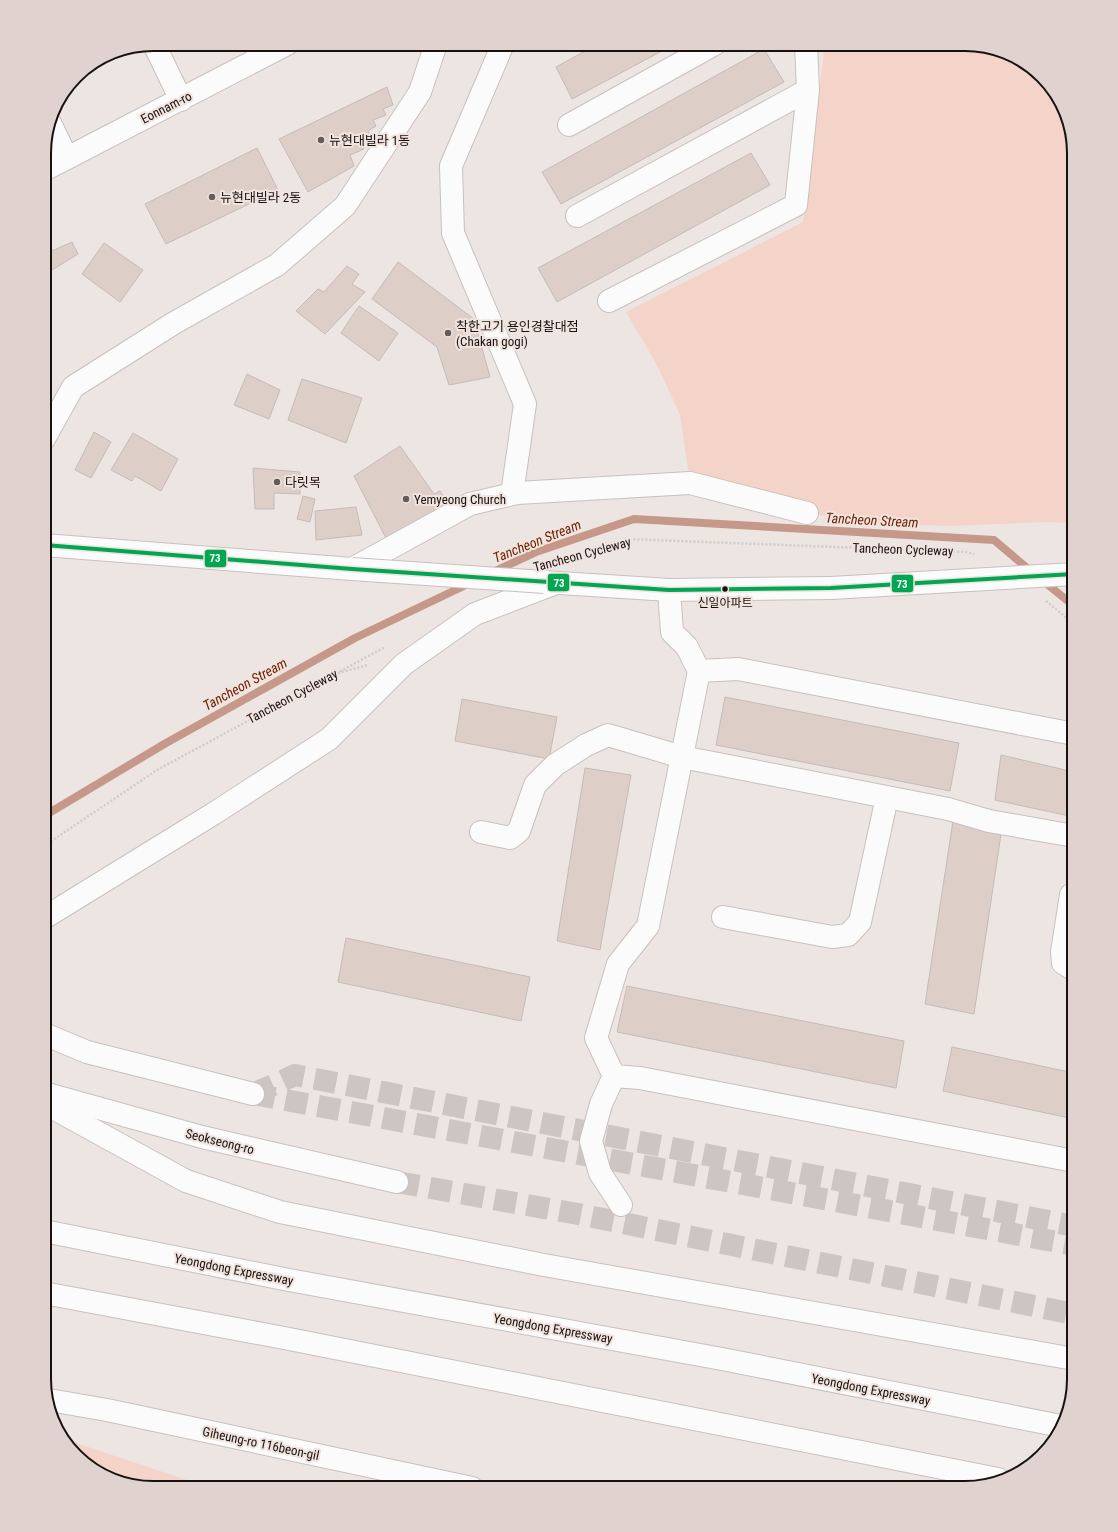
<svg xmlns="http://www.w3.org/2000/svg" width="1118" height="1532" font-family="'Roboto Condensed','Noto Sans KR',sans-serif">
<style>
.green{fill:#f4d4c9}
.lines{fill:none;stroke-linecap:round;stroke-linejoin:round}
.stream{stroke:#c69889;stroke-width:8}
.building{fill:#decec8;stroke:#c2bcba}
.highway-tunnel{stroke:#cdc5c2;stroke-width:22;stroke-dasharray:22 11;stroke-linecap:butt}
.minor-casing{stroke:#c7c1bf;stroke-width:24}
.major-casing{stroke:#c7c1bf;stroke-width:24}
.highway-casing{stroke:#c7c1bf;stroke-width:24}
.path{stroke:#cecccc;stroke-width:2.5;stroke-dasharray:2 2;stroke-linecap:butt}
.minor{stroke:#fcfbfb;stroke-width:22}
.major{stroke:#fcfbfb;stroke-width:22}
.highway{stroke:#fcfbfb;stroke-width:22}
.major-bridge-casing{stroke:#c7c1bf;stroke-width:24;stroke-linecap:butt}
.major-bridge{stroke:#fcfbfb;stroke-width:22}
.bus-1-casing{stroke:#f1e3de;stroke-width:7}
.bus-1{stroke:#00a651;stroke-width:4}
.poi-dot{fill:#625c5a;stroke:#f1e3de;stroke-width:1.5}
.bus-dot{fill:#171210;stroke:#f1e3de;stroke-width:1.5}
.labels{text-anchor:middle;stroke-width:4;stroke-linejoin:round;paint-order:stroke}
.bus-label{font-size:12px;fill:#171210;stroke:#f1e3de}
.street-label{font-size:13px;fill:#171210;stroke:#f1e3de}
.poi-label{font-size:13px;fill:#171210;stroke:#f1e3de;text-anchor:start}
.water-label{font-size:14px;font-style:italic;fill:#6d2205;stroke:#f1e3de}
.rim{fill:none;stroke:#171210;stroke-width:2}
.line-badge{stroke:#f1e3de;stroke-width:1.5}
.badge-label{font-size:11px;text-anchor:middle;font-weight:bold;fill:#fff}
</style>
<rect width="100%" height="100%" fill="#ede5e2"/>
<path class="green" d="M825,44h147l48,15 39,39 15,55v370l-27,-1 -94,4 -78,-2 -68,-11 -117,-30 -10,-68 -22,-48 -32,-55 177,-90z
M64,1439l147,49h-65l-48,-15z"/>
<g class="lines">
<path class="stream" d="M493,572l43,-20 98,-33 360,21 39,33
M1042,580l32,26
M44,816l122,-73 189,-105 115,-55"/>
</g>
<path class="building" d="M598,44h77l-103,55 -16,-32z
M764,49l20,33 -223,122 -19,-32z
M387,87l6,18 -10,4 3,6 -13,5 3,6 -8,5 3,5 -11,4 4,9 -14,6 4,11 -46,26 -29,-53z
M257,148l21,42 -112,54 -21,-40z
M751,153l19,32 -213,117 -19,-34z
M72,242l6,12 -34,21v-27l10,2z
M104,243l39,27 -23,32 -38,-28z
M398,262l76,57 16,58 -41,8 -12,-38 -65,-48z
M347,266l12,8 -7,10 13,8 -40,42 -29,-23 22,-22 6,3z
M359,306l39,27 -19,28 -38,-28z
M247,374l33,16 -11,29 -35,-14z
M302,379l60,19 -16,45 -58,-23z
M94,432l17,10 -20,36 -16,-8z
M133,433l45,26 -17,32 -26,-15 -3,5 -21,-11z
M400,446l34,48 6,-3 9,13 -61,38 -34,-66z
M253,468l47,4v22l-26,-1v16h-19z
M303,496l12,3 -5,23 -13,-3z
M356,507l6,28 -46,5 -1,-29z
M725,697l234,46 -9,48 -234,-46z
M462,699l95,18 -8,42 -94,-18z
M1001,755l73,17v45l-79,-17z
M585,768l46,7 -31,175 -43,-9z
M953,821l49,7 -28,186 -49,-10z
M346,938l184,39 -9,44 -183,-39z
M627,986l277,55 -8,47 -279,-56z
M952,1047l122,26v46l-131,-28z"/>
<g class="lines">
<path class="highway-tunnel" d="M253,1094l42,-19 779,151
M253,1094l821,151
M397,1182l181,32 496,100"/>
<defs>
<path id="minor" d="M154,44l27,56
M503,44l-52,122 2,67 72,171 -13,90
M50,123l17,35
M569,125l146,-81
M577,216l231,-126
M609,301l187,-96 12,-115 -2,-46
M44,439l29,-52 101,-64 103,-58 68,-59 75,-114 16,-48
M352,569l118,-65 47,-11 173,-10 117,30
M699,671l39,-2 336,65
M481,832l29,6 9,-7 16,-46 20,-20 31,-20 22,-10 74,22 266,52 41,12 85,15
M1071,895l-9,57 1,11 11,7
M723,917l109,20 16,-2 12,-13 27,-125
M44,918l169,-104 116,-75 75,-75 71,-50 81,-31
M614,1076l26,2 434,83
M621,1205l-21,-32 -9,-32 10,-37 13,-28 -18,-38 22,-74 30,-38 51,-255 -12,-24 -15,-15 -3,-42
M49,1400l58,10 365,78"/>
<path id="major" d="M44,170l243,-126
M44,545l308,24
M544,582l125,8 162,-2
M44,1103l142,78 94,31 264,53 530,94"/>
<path id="highway" d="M44,1034l43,18 166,42
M44,1093l158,44 195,45
M44,1231l245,49 433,79 339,67
M44,1293l235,44 719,142"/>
</defs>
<use href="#minor" class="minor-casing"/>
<use href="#major" class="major-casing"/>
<use href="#highway" class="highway-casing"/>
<path class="path" d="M564,557l63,-18 339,13 8,2
M1046,601l28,23
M338,673l30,-8
M44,846l113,-76 228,-123"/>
<use href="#minor" class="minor"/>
<use href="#major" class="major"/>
<use href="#highway" class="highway"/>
<defs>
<path id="major-bridge" d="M352,569l192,13
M831,588l243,-14"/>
</defs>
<use href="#major-bridge" class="major-bridge-casing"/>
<use href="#major-bridge" class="major-bridge"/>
<defs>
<path id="bus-1" d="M44,545l308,24 317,21 162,-2 243,-14"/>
</defs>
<use href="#bus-1" class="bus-1-casing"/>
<use href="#bus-1" class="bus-1"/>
</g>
<g class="poi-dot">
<circle cx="321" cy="140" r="4"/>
<circle cx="212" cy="197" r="4"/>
<circle cx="448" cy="333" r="4"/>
<circle cx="277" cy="482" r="4"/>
<circle cx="406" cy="499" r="4"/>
</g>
<circle class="bus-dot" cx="725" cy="589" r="3.5"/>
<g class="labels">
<g class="bus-label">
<text x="725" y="607">신일아파트</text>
</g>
<g class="street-label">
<text transform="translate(166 107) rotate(-27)" y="5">Eonnam-ro</text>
<text transform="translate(903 549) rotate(2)" y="5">Tancheon Cycleway</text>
<text transform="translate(582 554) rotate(-15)" y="5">Tancheon Cycleway</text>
<text transform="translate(292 696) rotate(-28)" y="5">Tancheon Cycleway</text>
<text transform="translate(220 1141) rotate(14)" y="5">Seokseong-ro</text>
<text transform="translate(234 1269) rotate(11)" y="5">Yeongdong Expressway</text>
<text transform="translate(553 1328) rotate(10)" y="5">Yeongdong Expressway</text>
<text transform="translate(871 1389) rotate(11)" y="5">Yeongdong Expressway</text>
<text transform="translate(261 1443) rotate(12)" y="5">Giheung-ro 116beon-gil</text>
</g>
<g class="poi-label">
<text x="329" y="145">뉴현대빌라 1동</text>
<text x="220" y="202">뉴현대빌라 2동</text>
<text x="456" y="331">착한고기 용인경찰대점<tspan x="456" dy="15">(Chakan gogi)</tspan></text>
<text x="285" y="487">다릿목</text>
<text x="414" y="504">Yemyeong Church</text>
</g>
<g class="water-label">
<text transform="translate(872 520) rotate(3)" y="5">Tancheon Stream</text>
<text transform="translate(537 541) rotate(-22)" y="5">Tancheon Stream</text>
<text transform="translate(245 684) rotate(-29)" y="5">Tancheon Stream</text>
</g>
</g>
<path d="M0 0H1118V1532H0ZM153 51H965A102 102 0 0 1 1067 153V1379A102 102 0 0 1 965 1481H153A102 102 0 0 1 51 1379V153A102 102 0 0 1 153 51Z" fill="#e0d2ce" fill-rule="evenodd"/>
<path class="rim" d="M153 51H965A102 102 0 0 1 1067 153V1379A102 102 0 0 1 965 1481H153A102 102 0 0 1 51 1379V153A102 102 0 0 1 153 51Z"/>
<g class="line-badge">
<rect x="204" y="549" width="23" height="19" rx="4" fill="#00a651"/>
<rect x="547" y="573" width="23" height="19" rx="4" fill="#00a651"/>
<rect x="891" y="574" width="23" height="19" rx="4" fill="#00a651"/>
</g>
<g class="badge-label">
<text x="215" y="562">73</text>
<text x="559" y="587">73</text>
<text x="902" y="588">73</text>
</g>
</svg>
